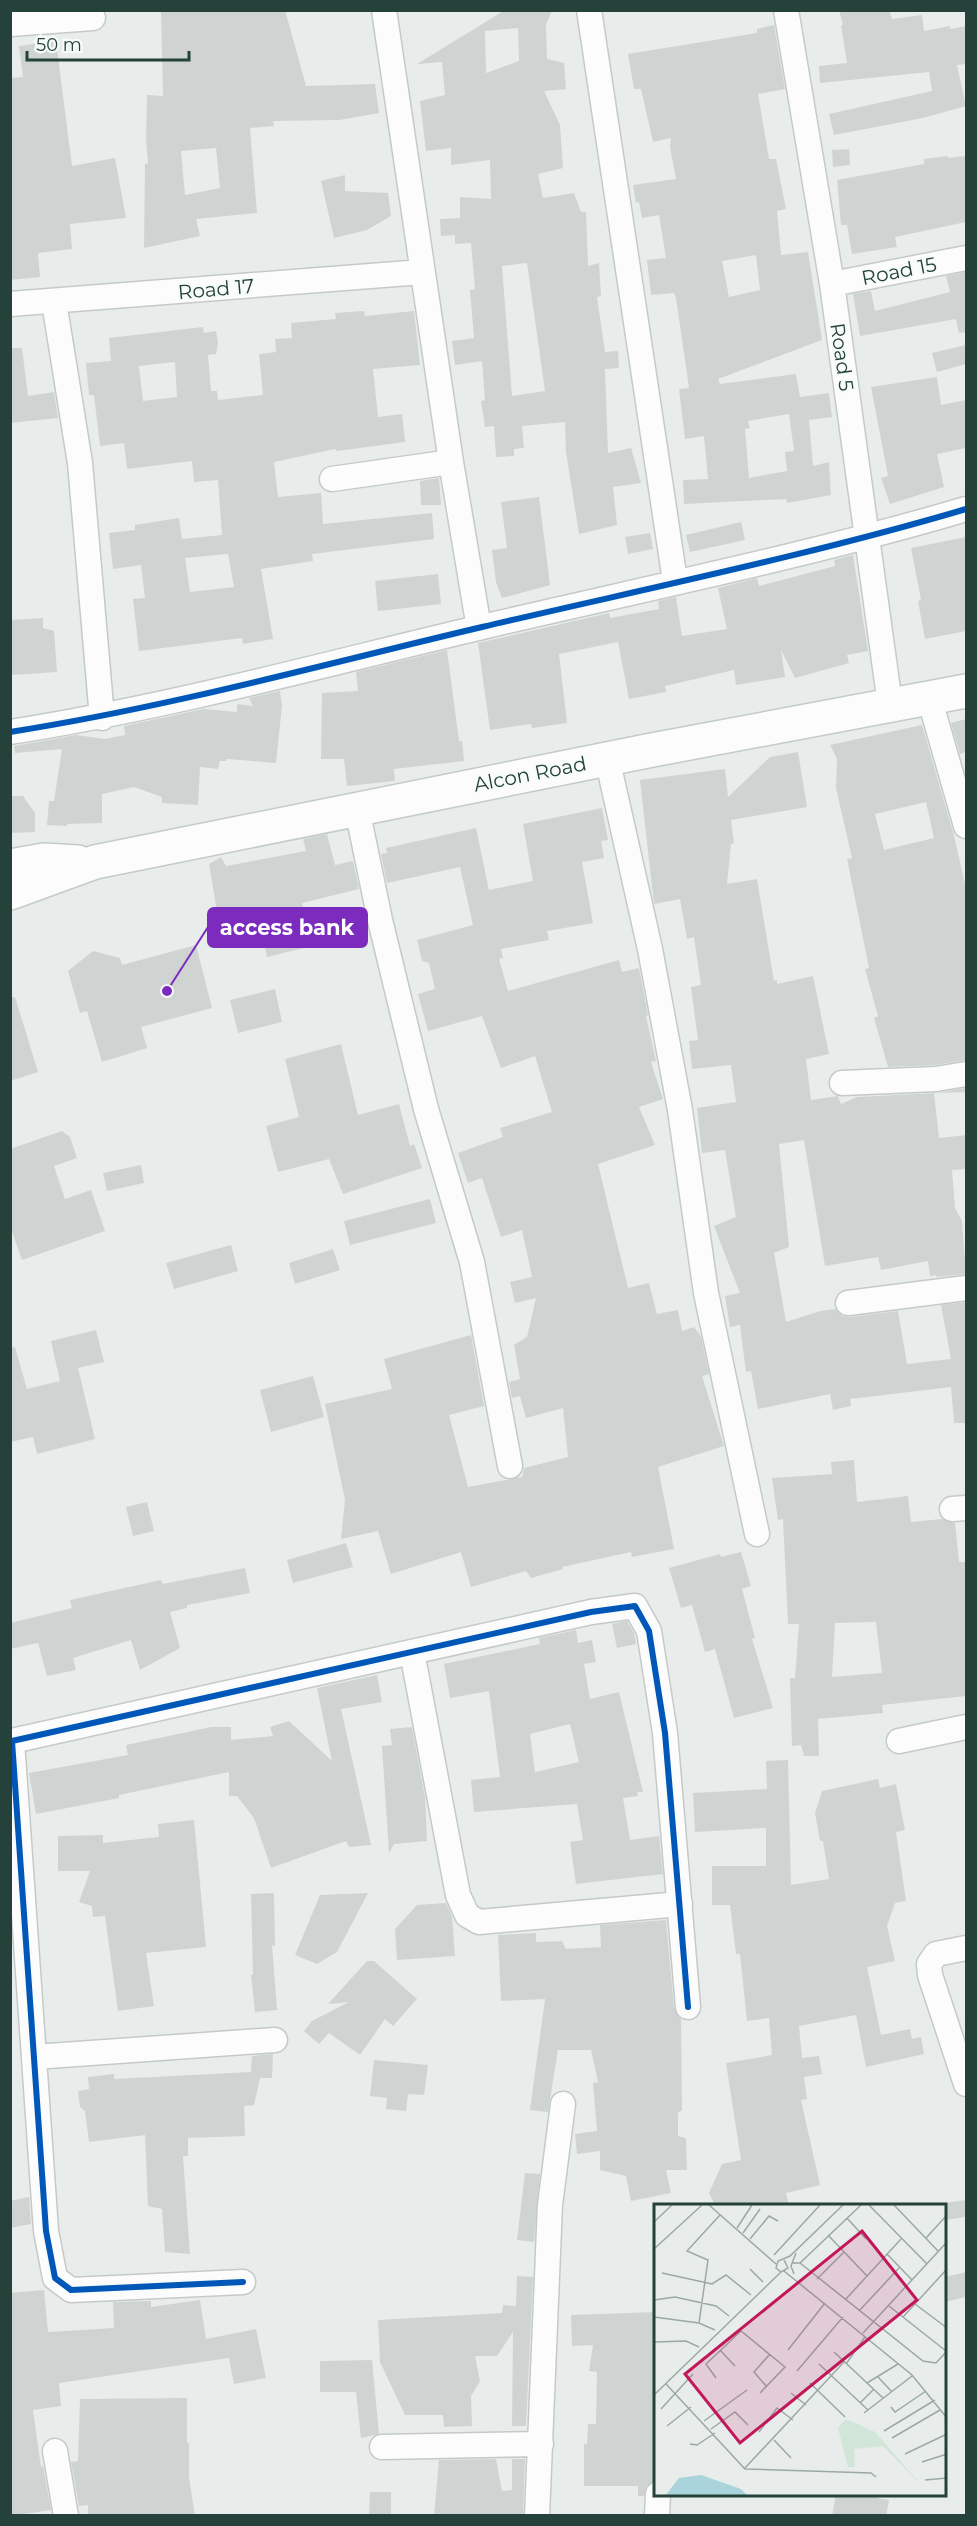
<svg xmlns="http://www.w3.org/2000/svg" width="977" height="2526" font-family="Montserrat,sans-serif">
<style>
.building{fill:#cfd4d2;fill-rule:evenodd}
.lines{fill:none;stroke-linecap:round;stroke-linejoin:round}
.street-casing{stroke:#c5cac8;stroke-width:27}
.secondary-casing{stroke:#c3cbc8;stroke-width:36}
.street{stroke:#fcfcfc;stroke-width:24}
.secondary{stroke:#fcfcfc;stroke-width:33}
.cycleway-casing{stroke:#f7fbf9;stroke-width:10}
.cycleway{stroke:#0057b8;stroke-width:6}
.labels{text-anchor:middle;stroke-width:4.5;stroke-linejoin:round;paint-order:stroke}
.street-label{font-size:20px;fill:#24423a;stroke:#f7fbf9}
.inset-road{fill:none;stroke:#9aa9a4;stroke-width:1.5}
.view{fill:#c2185b;fill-opacity:0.15;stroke:#c2185b;stroke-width:3}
.inset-edge{fill:none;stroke:#24423a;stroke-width:3}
.leader{fill:none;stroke:#7b2cbf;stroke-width:2}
.callout-dot{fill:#7b2cbf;stroke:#f7fbf9;stroke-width:2}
.callout{fill:#7b2cbf;stroke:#7b2cbf;stroke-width:2}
.callout-label{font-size:21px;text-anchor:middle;font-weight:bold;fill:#fff}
</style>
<rect width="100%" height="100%" fill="#e8edeb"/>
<path class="building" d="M161,10h124l21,76 69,-2 4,29 -39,7 -67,1 1,5 -24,2 7,85 -61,6 4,17 -56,12 1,-84 3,-1 -2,-24 1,-44 16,1zM216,148l4,40 -35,7 -4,-44z
M505,10h47l-6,15 1,34 17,4 2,26 -22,2 16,34 3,43 -25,6 5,24 31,-5 7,19h5l2,54 11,-3 2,33 -4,1 8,55 13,-1 1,17 -14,1 3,84 23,-5 10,35 -28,4 4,38 -38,9 -13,-82 -1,-30 -43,4 2,22 -10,1v7l-18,1 -2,-31 -9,1 -4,-26 4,-1 -3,-39 -27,4 -3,-24 22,-3 -4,-48 5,-1 -4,-46 -16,1v-9l-14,1 -1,-17 20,-1v-21l31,2 -1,-39 -39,5v-17l-25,3 -6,-50 25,-6 -3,-33 -25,2zM518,28l1,33 -33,12 -1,-42zM527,263l18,128 -33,5 -10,-130z
M839,10h50l3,9 30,-4 2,16 26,-5v3l16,-3v38l-9,1 9,41 -43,12 -89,17 -5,-21 103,-23 -3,-19 -109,11 -1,-17 28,-3 -6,-38h2z
M774,25l11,64 -27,5 11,65h7l10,50 -9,2 4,44 27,-3 14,88 -104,39 2,5 76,-10 4,23 29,-4 3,24 -23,3 4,46 16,-4 2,33 -44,8 -1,-4 -102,5 -1,-24 25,-1 -4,-43 -19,3 -6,-50 10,-1 -13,-90 -2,-5 -23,2 -4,-35 19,-2 -7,-43 -17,3 -3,-16 -3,1 -3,-18 43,-6 -6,-32 1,-9 -18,4 -12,-53h-7l-6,-35 129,-21v-4zM756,255l4,35 -31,7 -7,-36zM789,414l5,37 -9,1 2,19 -38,7 -4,-49 5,-1 -2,-7z
M56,41l16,125 43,-8 11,60 -56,6 2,25 -34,4 2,24 -30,3v-202l13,-1 -4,-31z
M849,149l1,16 -17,2 -1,-17z
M948,156v2l18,-2v66l-71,15 2,10 -45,7 -5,-29h-6l-4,-45 87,-16v-5z
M345,175v16l43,2 3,23 -24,14 -33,8 -13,-57z
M966,272v60l-7,1 -3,-14 -96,17 -7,-42 18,-3 4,20 75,-19 -4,-16z
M364,311l1,5 49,-5 6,54 -47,4 5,48 24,-3 3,28 -68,9 -2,-2 -61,13 4,35 43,-4 2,31 109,-11 2,26 -122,15 1,7 -52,8 12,70 -30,5 -1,-6 -103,13 -6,-52 12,-1 -4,-33 -28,4 -4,-36 26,-3v-5l44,-7 3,21 40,-4 -4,-55 -24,2 -2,-21 -65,8 -3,-26 -24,3 -6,-51h-5l-3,-32 25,-2 -2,-23 94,-11 1,6 12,-2 2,12 -2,11 -8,1 3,36h6l1,9 45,-5 -4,-41 17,-2 -1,-13 17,-1 -1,-15 45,-4 -1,-6zM175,362l2,35 -34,4 -4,-35zM228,554l6,33 -44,5 -5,-34z
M966,345v19l-29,8 -5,-19z
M10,348h12l6,48 26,-4 4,26 -48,5z
M937,377l4,28 25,-5v48l-29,6 7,33 -54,17 -9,-26 7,-2 -17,-89z
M439,478l2,27h-20l-1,-24z
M539,497l11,88 -48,13 -6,-16 -4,-32 15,-2 -6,-46z
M741,522l4,18 -55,12 -4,-17z
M650,533l3,16 -25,5 -3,-17z
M966,537v94l-41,8 -7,-38 3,-1 -10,-52z
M853,555l15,96 -21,4 2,8 -54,15 -14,-28 4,27 -49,8 -2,-15 -69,16 1,6 -37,7 -11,-57 -59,12 8,69 -35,5 -1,-4 -41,6 -12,-87 131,-30 1,5 49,-9 -1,-8 18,-4 6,39 45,-7 -9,-41 39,-10 2,8 76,-20 -1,-6z
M438,574l3,30 -63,7 -3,-30z
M43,618v10l11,3 3,41 -47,3v-55z
M447,650l12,91h3l2,20 -70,8 1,12 -48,5 -3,-27h-23l1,-66 36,-2 -2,-19z
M280,691l2,14 -6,58 -49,-4 -1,2h-6l-2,8 -18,-2 -2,38 -36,-2v-6l-28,-10 -32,7v29l-35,1v2l-20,-1 2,-24h5l8,-52 -47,4 -1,-7 62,-11 29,4 20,-4 -1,-9 79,-17 34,3v-8l16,2 -4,-8z
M966,719v33l-6,2 -9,-31z
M922,725l31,107 13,56v172l-31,5 -47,2 -14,-49 4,-2 -13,-47 4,-1 -22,-109 5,-1 -16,-70 1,-29 -7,-14zM926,802l8,36 -50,12 -9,-36z
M798,752l9,55 -76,13 3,23 -3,1 -4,40 30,-5 17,102 3,-1v4l36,-8 16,78 -23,5 5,41 27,-4 3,8 16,-7 80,-4 29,-5v4l-32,1 5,45 27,-3v34l-14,1 3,38 7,13 4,53 -30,3v-2l-6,1 -2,-15 -47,9 -3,-13 -53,9 -21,-126 -25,4 10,103 -15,6 12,69 34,-11 16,-2 6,7 7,1 49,-6 9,53 44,-5 -10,-54 25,-3v121h-12l-3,-36 -101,12 1,7 -18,4 -3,-16 -72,15 -7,-38 -5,1 -6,-47 -10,2 -5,-31 15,-3 -26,-67 22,-9 -11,-67 -23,3 -5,-45 39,-6 -5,-37 -39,4 -3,-28 9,-1 -7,-53 10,-2 -7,-48 -7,2 -7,-40 -26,5 -14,-124 85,-11 3,28 42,-40z
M10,796h13l12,17v19l-25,1z
M602,808l6,32 -7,1 3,17 -22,4 11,61 -46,8 2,9 -48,9 2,9 -4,1 9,32 111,-31 3,12 17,-4 9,47 -2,1 10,45 -5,1 12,37 -24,8 16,38 -57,19 30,124 21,-5 8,31 21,-4 4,21 12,-4 7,9 8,38 -7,2 22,70 -66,21 16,82 -42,8 -1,-5 -69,15 1,2 -32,9 -5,-7 -55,16 -10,-35 -70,22 -13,-43 -37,8 4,-39 -20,-96 67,-15 -8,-30 87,-24 13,71 -35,9 19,72 54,-10 2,-9 44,-11 -5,-49 -37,10 -6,-22 -8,2 -3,-16 11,-3 -6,-34 13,-8 9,-39 -21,5 -5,-21 22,-5 -10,-47 -21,7 -19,-59 -14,5 -10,-30 45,-16 -3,-9 52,-16 -17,-56 -34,12 -19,-52 -54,15 -10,-37 17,-5 -6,-26 -7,-2 -5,-21 56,-15 -13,-58 -73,16 -6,-29 6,-1 -1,-5 90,-20 13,62 44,-9 -10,-57z
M327,834l8,31 18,-4 6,28 -57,14 10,43 -45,11 -7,-32 -23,5 -4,-16 -15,3 -9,-53 12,-7 5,9 80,-15 -3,-12z
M196,945l16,63 -71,19 6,21 -45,14 -15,-51 -7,2 -12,-42 25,-20 27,7 2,7z
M275,989l7,33 -44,11 -8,-33z
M10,997h5l23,75 -28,9z
M341,1044l17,71 41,-11 11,42 4,-2 8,24 -79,26 -14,-35 -51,13 -12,-46 33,-9 -14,-58z
M62,1131l8,6 7,21 -23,8 11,33 26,-9 14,41 -83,29 -12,-34v-77z
M141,1165l3,18 -37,8 -4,-18z
M430,1199l6,24 -86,22 -6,-24z
M231,1245l7,26 -64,18 -8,-26z
M333,1249l7,21 -45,14 -6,-21z
M96,1330l8,32 -26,6 17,71 -58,15 -4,-17 -23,5v-94l5,-1 12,42 33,-8 -9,-40z
M313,1376l11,41 -53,15 -11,-42z
M854,1460l3,42 51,-6 3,26 31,-3 13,4 4,39h7v134l-84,9 1,8 -65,6 1,37h-15l-3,-11 -9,1 -2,-68h5l4,-54h-11l-5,-105 -5,1 -6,-42 60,-4 -1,-12zM876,1622l6,51 -50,4 3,-54z
M147,1502l7,29 -21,5 -7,-29z
M346,1543l7,24 -60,16 -6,-23z
M741,1552l10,34 -9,3 13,49 -3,1 21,69 -39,10 -19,-69 -10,3 -13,-47 -11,3 -12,-40 51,-14 1,3z
M245,1568l5,25 -63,12v3l-17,4 10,36 -40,22 -9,-30 -58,18 3,12 -29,6 -9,-33 -28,6v-26l62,-15 -2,-8 91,-20 2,4z
M627,1621l7,12 2,11 -19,4 -5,-24z
M576,1630l2,13 14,-3 4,22 -12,2 6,35 29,-7 24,100h-6l1,4 -15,2 7,42 29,-4 4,38 -87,10 -6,-42 13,-2 -6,-36 -103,8 -3,-32 29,-3 -11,-86 -39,7 -6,-34 96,-20 -1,-6zM570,1724l9,38 -44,10 -5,-38z
M377,1675l5,27 -41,7 30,136 -22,2 -3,-6 -75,27 -17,-50 -17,-22h-8v-24l-110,23v3l-83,16 -7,-41 99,-18 -2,-10 85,-18h20v13l42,-4 -3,-9 19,-6 43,40 -15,-73z
M412,1727l13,70 2,44 -33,3 -5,9 -7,-107 10,-1 -2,-16z
M788,1760l3,125 38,-6 -6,-38h-3l-5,-28 7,-22 56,-12 2,9 16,-4 9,46 -9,2 10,69 -11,2 -8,23 8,35 -28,6 14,68 29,-6 2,10 9,-2 3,17 -58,13 -10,-52 -57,11 3,32 17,-2 3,18 -18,3 3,22 -6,1 19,85 -34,8 3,12h-74l-6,-12 13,-29 19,-4 -15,-97 46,-8 -3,-37 -22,3 -7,-67h-4l-6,-49h-18v-39h54v-38l-71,4 -2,-39 74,-4 -1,-28z
M194,1820l12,127 -60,6 8,53 -36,5 -13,-95 -12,1 -1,-11 -13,-4 11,-31h-32v-35l45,-1v8l56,-6 -1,-13z
M274,1893l1,53 -3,-1 5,65 -22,2 -4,-37h2l-2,-81z
M368,1893l-31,59 -20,12 -22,-9 25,-60z
M446,1903l6,13 3,40 -58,4 -2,-31 22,-24z
M666,1920l8,88 7,11 1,91 -4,3v23l8,2 1,32h-21l5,23 -40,8 -5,-25 -26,-6v-19l-23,3 -2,-20 22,-3 -4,-48 5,-1 -7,-32h-33l-10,62 -18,-2 15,-111 -44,2 -3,-66 38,-2v9l26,-1 4,8 35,-2 -1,-22z
M367,1961h7l43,38 -24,27 -8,-7 -25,36 -31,-22 -10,11 -15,-13 8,-10 37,-19 -21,2z
M273,2054l-1,24h-12l-6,27 -10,1 1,30 -57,2v18h-5l7,98 -25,-2 -3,-43 -14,-3 -3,-71 -56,7 -4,-31 -5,-4 -2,-16 11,-2 -1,-12 26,-3v5l137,-7 1,-16z
M374,2060l54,5 -4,30 -16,-1 -2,17 -20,-2 1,-11 -17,-2z
M525,2173l15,1 -6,68 -17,-2z
M29,2197l2,27 -21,4v-27z
M966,2200v17l-21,3v-17z
M966,2272v25l-21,5v-25z
M517,2276l16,1 -7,149h-14l1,-94 -16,24h-22l5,25 -9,15 1,30 -28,1 -1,-12h-38l-25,-53 -2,-42 124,-7 1,-8 13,1z
M44,2290l4,42 66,-4 -1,-26 38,-1v6l49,-7 6,39 50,-10 10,49 -32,6 -5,-26 -170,25 2,23 -28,4 8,57 2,-1 8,44 -41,6v-223z
M656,2312v168l-10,6 -2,10h-6v-10h-54v-42h3l1,-20h8l1,-52 -8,-1 4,-26 -21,1 -1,-31z
M372,2360l7,74 -18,4 -5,-46h-36v-31z
M187,2398v45h2v34l6,39h-107v-11l-9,1 -8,-44 7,-1 2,-62z
M496,2459l6,32 10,-1v-31h13l-2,57h-89l5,-56z
M370,2492h21v24h-22z
M836,2494h42l-1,4 12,2 -3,16h-54z"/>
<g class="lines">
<defs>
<path id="street" d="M384,10l67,452 28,166
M589,10l86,571
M786,10l46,274 58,420
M10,24l83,-6
M832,284l134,-26
M54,302l26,161 22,255
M10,304l412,-32
M332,479l119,-17
M929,697l37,129
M10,732c160,-25 315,-68 472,-105 162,-38 325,-71 484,-118
M607,758l43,191 30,161 26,183 51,241
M357,809l23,111 46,189 46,153 38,204
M842,1083l94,-4 30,-5
M848,1303l118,-15
M952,1509l14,-1
M412,1652l46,243 9,20 12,7 201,-18
M899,1741l67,-14
M966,1948l-30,6 -7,10 1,11 36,109
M34,2057l241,-17
M243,2282l-172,8 -16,-12 -9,-47 -34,-490 579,-129 44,-6 14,25 16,102 23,274
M382,2447l159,-3
M55,2451l11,65
M537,2516l13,-311 13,-101
M657,2516l1,-22"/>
<path id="secondary" d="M10,866l34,-6 34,2
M10,893l85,-31 552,-111 319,-60"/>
</defs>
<use href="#street" class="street-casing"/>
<use href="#secondary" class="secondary-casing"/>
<use href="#street" class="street"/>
<use href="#secondary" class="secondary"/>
<defs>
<path id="cycleway" d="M10,732c160,-25 315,-68 472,-105 162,-38 325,-71 484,-118
M243,2282l-172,8 -16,-12 -9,-47 -34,-490 579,-129 44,-6 14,25 16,102 23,274"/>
</defs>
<use href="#cycleway" class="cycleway-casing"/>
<use href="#cycleway" class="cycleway"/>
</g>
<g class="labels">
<g class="street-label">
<text transform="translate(899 271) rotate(-11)" y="7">Road 15</text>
<text transform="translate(216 289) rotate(-5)" y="7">Road 17</text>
<text transform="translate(842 357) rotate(82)" y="7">Road 5</text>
<text transform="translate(530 774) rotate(-11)" y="7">Alcon Road</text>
</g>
</g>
<g transform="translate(654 2204)">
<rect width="292" height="292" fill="#e8edeb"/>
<path d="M192,215l29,13 49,56 -41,-42 -29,3 1,18h-7l-10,-39z" fill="#d1e6d8"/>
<path d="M47,271l40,14 7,7h-83l14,-18z" fill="#a9d4db"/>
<path class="inset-road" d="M55,1l67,59M215,1l58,59M240,1l44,46M193,14l19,21M0,18l18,-17M83,24l15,-23M89,29l17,-24M174,31l39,41M272,34l21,-23M96,35l19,-23 9,5M0,45l48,-44M233,50l25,26M120,51l46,-50M130,56l4,8 -7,4 -5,-4 2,-7 12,-5 53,-51M138,59h8l61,-58M146,59l123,98 13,2 11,-12M96,65l13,13M130,67l128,104 35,43M8,69l50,11 14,-9 25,20M140,70l-3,-8 5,-13M163,75l27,-27M0,96l21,-3 41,9 13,10M191,96l56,-61M261,100l32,24M235,102l57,45M205,107l40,-43M0,113l45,6 16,7M249,113l44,-48M45,119l9,-63 -21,-9 33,-36M209,129l84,-91M0,138l32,-1 13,6M66,146l15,16M134,146l37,-47M180,148l49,46M165,160l49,46M192,160l19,-27M143,167l46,-54M224,173l14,15M62,174l-10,-14 35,-33 44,36 -25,26M156,179l35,34M213,179l31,-19M12,180l79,85 126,4 5,4M113,183l-13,-15 16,-18M137,189l15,12M0,191l127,-123M206,199l14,-14M237,203l4,5 31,-21M7,205l32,-35M210,209l48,-37M50,217l43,-31M13,222l24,-19M57,225l24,-17 13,13M230,227l51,-31M105,228l18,-24 16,12M238,234l48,-28M120,236l17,18M36,240l7,1 18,-12M251,250l42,-20M268,258l25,-8M91,264l99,-106M271,276l22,-2"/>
<path class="view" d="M208,27l55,69 -177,143 -55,-69z"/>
<rect width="292" height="292" class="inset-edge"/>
</g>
<path class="leader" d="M167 991L208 927"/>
<circle class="callout-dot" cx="167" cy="991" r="6"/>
<rect class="callout" x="208" y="908" width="159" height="39" rx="6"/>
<g class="callout-label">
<text x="287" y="935">access bank</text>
</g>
<rect width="977" height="2526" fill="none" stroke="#24423a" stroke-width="24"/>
<path d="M27 51v9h162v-9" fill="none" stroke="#24423a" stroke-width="3"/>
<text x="36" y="51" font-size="18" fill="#24423a" stroke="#f7fbf9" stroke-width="4.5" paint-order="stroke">50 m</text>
</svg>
